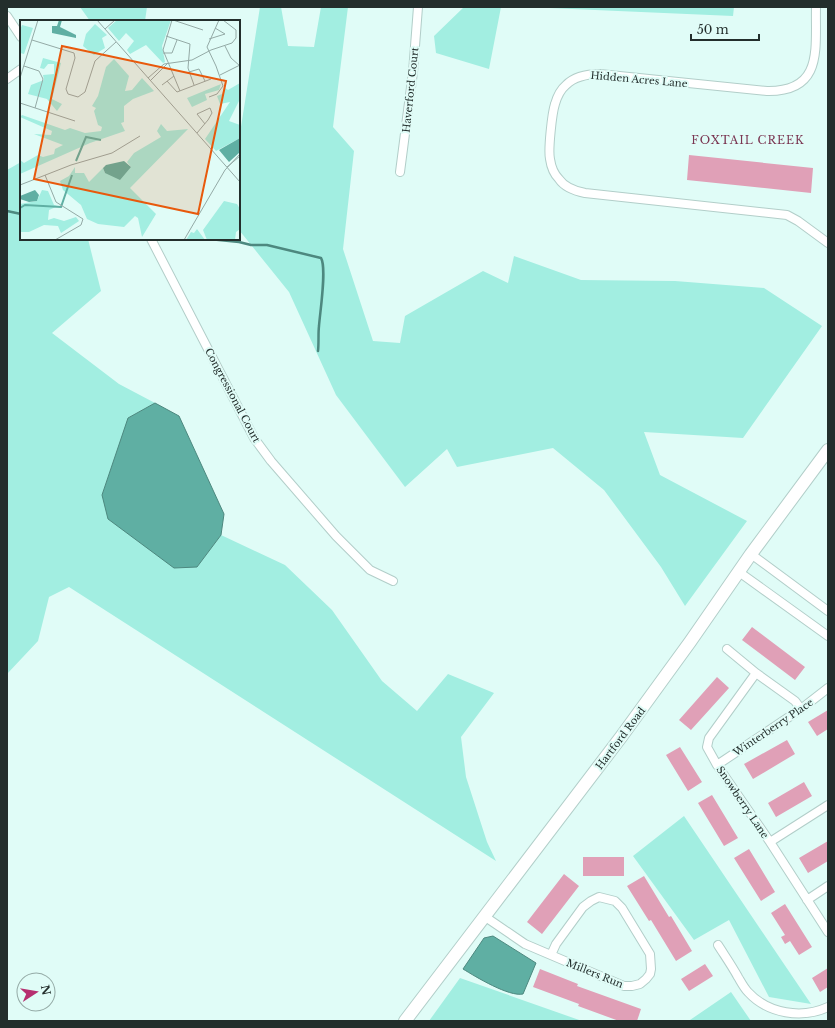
<svg xmlns="http://www.w3.org/2000/svg" width="835" height="1028" font-family="'Libre Baskerville',serif">
<style>
.green{fill:#a2eee1}
.water{fill:#5fafa3;stroke:#4d887f}
.lines{fill:none;stroke-linecap:round;stroke-linejoin:round}
.stream{stroke:#4d887f;stroke-width:2.5}
.building{fill:#e0a0b7}
.street-casing{stroke:#b2cec9;stroke-width:10}
.secondary-casing{stroke:#b2cec9;stroke-width:14}
.street{stroke:#fff;stroke-width:8}
.secondary{stroke:#fff;stroke-width:12}
.labels{text-anchor:middle;stroke-width:4;stroke-linejoin:round;paint-order:stroke}
.street-label{font-size:10px;fill:#232e2c;stroke:#e0fcf7}
.neighbourhood-label{font-size:11px;letter-spacing:1px;fill:#7a3652;stroke:#e0fcf7}
.inset-river{fill:none;stroke:#5fafa3;stroke-width:2}
.inset-road{fill:none;stroke:#94aaa6;stroke-width:1}
.view{fill:#e8590c;fill-opacity:0.15;stroke:#e8590c;stroke-width:2}
.inset-edge{fill:none;stroke:#232e2c;stroke-width:2}
</style>
<rect width="100%" height="100%" fill="#e0fcf7"/>
<path class="green" d="M80,7h67l-2,14h-55z
M260,7h21l7,39 26,1 7,-40h27l-15,120 21,24 -11,98 30,92 27,2 5,-27 78,-45 25,12 6,-27 67,24 94,1 89,7 58,38 -79,112 -99,-6 16,43 87,46 -62,85 -24,-39 -57,-77 -51,-42 -96,19 -10,-18 -42,38 -69,-92 -47,-103 -50,-62v-97h1z
M464,7h37l-12,62 -53,-16 -2,-17z
M526,7h208l-1,9z
M21,162v77h67l13,52 -49,42 67,51 36,19 -27,15 69,149 24,-32 64,30 47,45 50,71 35,30 31,-37 46,19 -33,44 5,40 21,65 9,19 -427,-274 -20,10 -11,44 -31,33v-504z
M684,816l127,188 -42,-7 -40,-77 -35,20 -61,-84z
M460,978l122,43h-153z
M731,992l20,29h-60l-1,-1z"/>
<path class="water" d="M155,403l24,13 45,98 -3,21 -24,32 -23,1 -66,-49 -6,-24 26,-77z
M493,936l43,27 -13,31c-14,3 -47,-17 -60,-25l21,-31z"/>
<g class="lines">
<path class="stream" d="M7,211l14,3
M209,239l30,3 12,3h16l54,13c6,10 -1,54 -2,68 -1,8 0,16 -1,25"/>
</g>
<path class="building" d="M689,155l124,13 -2,25 -124,-13z
M752,627l53,40 -10,13 -53,-40z
M717,677l12,11 -38,42 -12,-10z
M828,710v19l-11,7 -9,-14z
M787,740l8,14 -42,25 -9,-15z
M680,747l22,35 -14,9 -22,-36z
M804,782l8,14 -36,21 -8,-14z
M712,795l26,43 -14,8 -26,-43z
M828,841v20l-20,12 -9,-15z
M749,849l26,43 -14,9 -27,-43z
M583,857h41v19h-41z
M564,874l15,12 -37,48 -15,-12z
M644,876l25,41 2,-1 21,35 -16,10 -25,-41 -2,1 -22,-35z
M785,904l27,43 -13,8 -9,-14 -5,3 -4,-7 4,-2 -14,-22z
M705,964l8,12 -24,15 -8,-12z
M828,968v19l-8,5 -8,-14z
M540,969l38,15 -1,2 64,23 -4,12h-18l-41,-15 1,-2 -46,-17z"/>
<g class="lines">
<defs>
<path id="street" d="M816,7c-1,41 8,85 -49,84l-167,-17c-13,0 -25,2 -34,11 -6,5 -9,12 -11,19 -3,9 -7,46 -5,55 1,7 4,15 9,20 6,9 16,12 26,14l202,22 11,6 30,22
M7,16l14,21
M7,79l14,-10
M400,172l13,-100 5,-65
M151,239l103,199 17,23 65,75 34,34 23,11
M751,554l77,57
M739,572l89,64
M727,649l29,24 39,28 6,8
M756,673l-47,65 -2,9 10,18 53,77 58,90
M717,765l84,-56 27,-21
M770,842l58,-37
M807,900l21,-14
M484,916l41,28 54,23 45,19h8l8,-2 6,-5 4,-5 1,-5 -1,-15 -28,-46 -7,-7 -16,-4 -8,4 -8,6 -27,37 -5,11
M718,945c7,11 14,21 20,32 3,5 6,11 10,15 20,22 54,27 80,15"/>
<path id="secondary" d="M405,1021l216,-284 69,-95 61,-88 77,-104"/>
</defs>
<use href="#street" class="street-casing"/>
<use href="#secondary" class="secondary-casing"/>
<use href="#street" class="street"/>
<use href="#secondary" class="secondary"/>
</g>
<g class="labels">
<g class="street-label">
<text transform="translate(639 79) rotate(5)" y="4">Hidden Acres Lane</text>
<text transform="translate(410 90) rotate(-84)" y="4">Haverford Court</text>
<text transform="translate(233 395) rotate(62)" y="4">Congressional Court</text>
<text transform="translate(773 727) rotate(-34)" y="4">Winterberry Place</text>
<text transform="translate(620 738) rotate(-53)" y="4">Hartford Road</text>
<text transform="translate(743 802) rotate(56)" y="4">Snowberry Lane</text>
<text transform="translate(595 973) rotate(22)" y="4">Millers Run</text>
</g>
<g class="neighbourhood-label">
<text x="748" y="144">FOXTAIL CREEK</text>
</g>
</g>
<g transform="translate(20 20)">
<rect width="220" height="220" fill="#e0fcf7"/>
<path d="M97,0h54l-9,26 3,16 -2,1 -17,-18 -16,9 -3,-4 7,-9 -8,-8 -7,8 -11,-13zM75,4l12,11 -5,3 3,10 -11,7 -11,-9 3,-12zM2,5l11,3 -9,26 -4,-1v-23zM23,38l18,5 -9,36 10,5 -5,7 -10,-12 -19,-5 3,-9 13,-5 -1,-5 11,-1v-10h-6l-4,5 -4,-1zM94,39l15,17 -4,15 7,-1 10,-12 12,13 -21,8 -9,7v16l-3,1 4,8 -35,12 -70,31v-14l4,3 14,-8 5,2 11,-3 1,-5 8,-4 -29,-11 17,1 1,-4 -32,-14 2,-2 43,15 5,-2 15,5 16,-2 1,-4 -4,-2 -4,-14 2,-3 -4,-2 6,-10 8,-29zM220,63v16l-11,22 11,4v13l-24,13 -11,-12 25,-37 -10,2 -3,-8 5,-2 3,-6 3,2zM201,64l-2,6 -14,4 2,6 -15,7 -5,-9zM141,104l6,7 21,-2 -58,59 26,26 -14,23 -4,-19 -3,-2 -11,11 -26,-3 -11,-5 -6,-14 -18,-15 -3,-9 9,-5 6,-9v6h9l5,9 14,-14 2,5 26,-6 -4,-5 7,-9 27,-16 -4,-6zM22,170l6,1 6,14 4,1 -9,4 -1,10 6,-2 10,3 12,-4 3,4 -18,12 -3,-7 -14,-1 -15,7h-9v-28l17,-3zM204,181l13,3 3,5v20l-4,3 -1,8h-28l-4,-10zM177,209l8,11h-19l5,-8 3,1z" fill="#a2eee1"/>
<path d="M39,0h3l-2,7 16,8v3l-24,-5v-7h5zM220,118v14l-11,10 -10,-12zM104,141l7,6 -11,13 -15,-7 -2,-5 3,-3zM15,170l4,5 -2,6 -8,1 -9,-3v-3z" fill="#5fafa3"/>
<path class="inset-river" d="M56,141l10,-24 15,3M0,188l5,-3 36,2 11,-32"/>
<path class="inset-road" d="M77,0l143,162M152,0l-9,30 17,41M153,0l30,10M85,9l10,-9M146,16l24,8 -2,24 6,17M189,19l16,-5 -10,-6M12,20l42,13 1,5 -9,31 2,5 10,3 7,-5 10,-31 21,-19M205,26l6,12 9,8M143,33h9l5,-13M4,46l15,5 4,8 -8,29M169,52l10,-3 6,12M200,55l20,-10M0,58l18,-58M128,58l16,-14 28,-4 19,-10 21,-7 4,-5v-8l-13,-10M130,61l18,-18M147,61l10,11 34,-13M142,65l12,-9M189,77l8,-3 6,-8 -7,-20 -9,-19 12,-27M0,83l55,18M177,113l5,-6 6,-7 4,-7 -2,-5 -13,6 8,10M207,147l13,-11M25,155l11,27 27,17 -2,6 -26,15M0,165l51,-20 41,-12 28,-17M164,220l41,-70 15,-16"/>
<path class="view" d="M42,26l164,35 -28,133 -164,-35z"/>
<rect width="220" height="220" class="inset-edge"/>
</g>
<rect width="835" height="1028" fill="none" stroke="#232e2c" stroke-width="16"/>
<g transform="translate(36 992) rotate(78)"><circle r="19" fill="#e0fcf7" stroke="#94aaa6"/>
<path d="M0-3L7 15L0 10L-7 15Z" fill="#b62f70"/>
<text y="-6" font-size="11" font-weight="bold" text-anchor="middle" fill="#232e2c">N</text>
</g>
<path d="M691 34v6h68v-6" fill="none" stroke="#232e2c" stroke-width="2"/>
<text x="697" y="34" font-size="12" fill="#232e2c" stroke="#e0fcf7" stroke-width="3" paint-order="stroke">50 m</text>
</svg>
